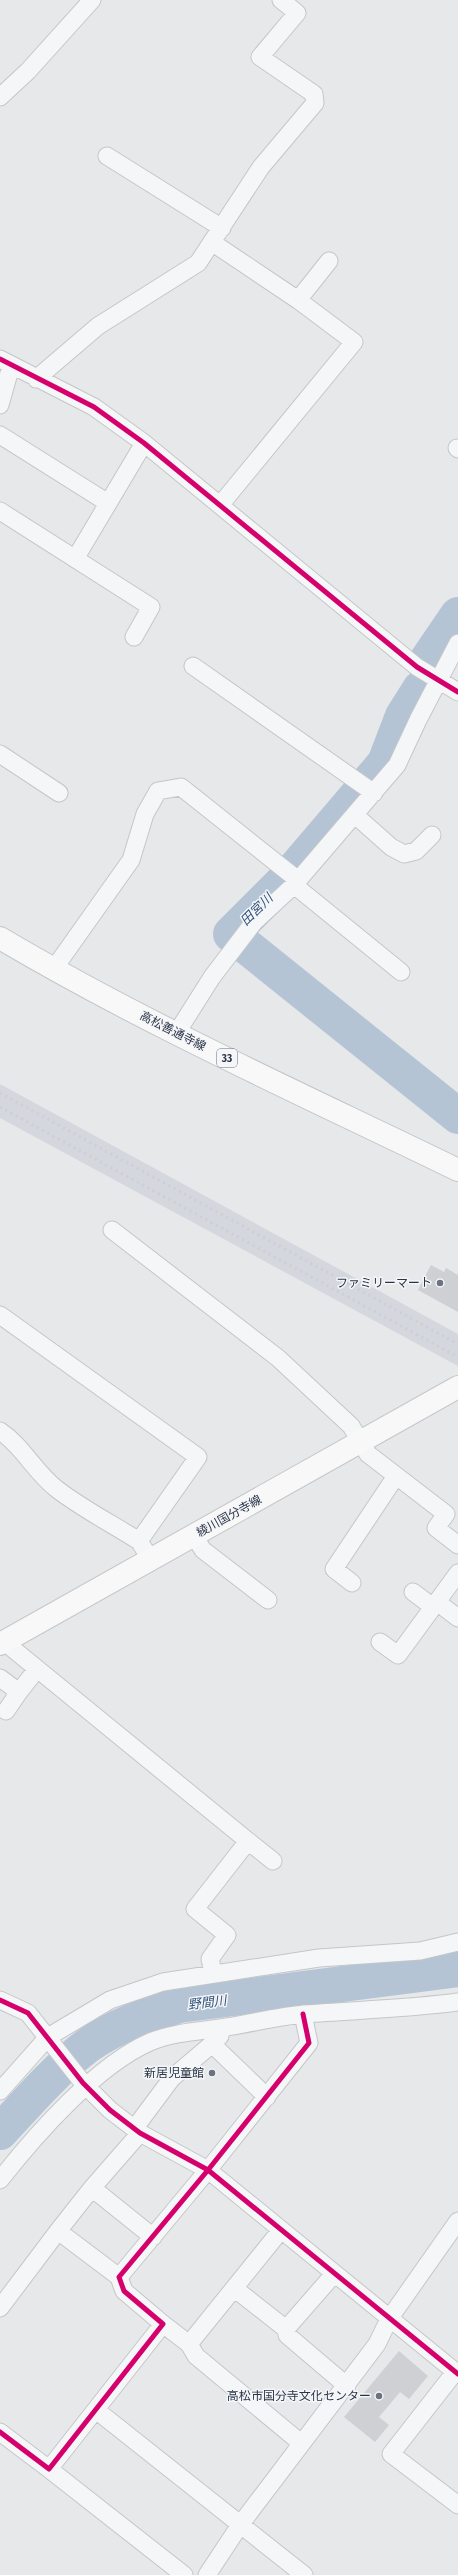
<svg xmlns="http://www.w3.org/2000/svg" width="458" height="2575" font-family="'Fira Sans Condensed','Noto Sans JP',sans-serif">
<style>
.built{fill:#d4d7dd}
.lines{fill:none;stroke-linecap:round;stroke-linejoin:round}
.river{stroke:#b4c4d5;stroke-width:36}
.building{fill:#ced0d3}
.street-casing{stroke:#c4c6c8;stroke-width:19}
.secondary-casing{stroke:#c4c6c8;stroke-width:24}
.primary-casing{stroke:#c2c5c8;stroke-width:24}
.street{stroke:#f5f6f7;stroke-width:17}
.secondary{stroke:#f8f8f8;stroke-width:22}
.primary{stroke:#f8f8f8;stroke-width:22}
.rail{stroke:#cecfd2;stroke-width:3;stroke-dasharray:2 4;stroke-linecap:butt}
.cycleway-casing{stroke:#f4f6f9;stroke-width:8}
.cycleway{stroke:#d6006c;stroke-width:5}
.poi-dot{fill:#6c737f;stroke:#f4f6f9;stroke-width:1.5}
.labels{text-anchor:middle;stroke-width:3;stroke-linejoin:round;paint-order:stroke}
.shield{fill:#f4f6f9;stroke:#676e7b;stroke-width:1}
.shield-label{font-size:11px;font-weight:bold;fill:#2b3445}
.street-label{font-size:12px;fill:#2b3445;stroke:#f4f6f9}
.poi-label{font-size:12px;fill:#2b3445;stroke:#f4f6f9;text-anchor:end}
.water-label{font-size:13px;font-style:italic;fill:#34527a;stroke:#f4f6f9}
</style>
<rect width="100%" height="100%" fill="#e6e8ea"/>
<path class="built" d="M0,1084l458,250v32l-458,-248z"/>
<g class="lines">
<path class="river" d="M428,659l30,-44
M420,689l-17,27 -18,47 -98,115 -56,56 227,182
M0,2132c28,-30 54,-61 87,-86 27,-20 61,-31 92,-41l279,-36"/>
</g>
<path class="building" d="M431,1265l13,7 2,-4 12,7v37l-40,-22z
M399,2351l29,25 -19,23 -9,-7 -21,25 10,8 -14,17 -31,-25z"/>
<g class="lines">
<defs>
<path id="street" d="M0,97l28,-26 64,-71
M107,156l115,72
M213,243l85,57 56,42 -133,162
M298,300l31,-39
M0,359l94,48 50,36 273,224 41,25
M36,379l62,-53 100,-63 63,-96 54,-64 -1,-9 -54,-37 37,-44 -16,-13
M0,405l11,-39
M0,435l108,68
M457,448l1,1
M0,511l151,96 -17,30
M75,559l69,-116
M193,666l181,127
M0,754l59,39
M355,815l36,32 13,7 12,-3 16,-16
M294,885l107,87
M53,970l78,-110 14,-46 13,-23 23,-4 117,93
M176,1034l36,-57 42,-55 40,-37 103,-120 21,-45 40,-77
M112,1230l166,128 73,68 17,28 78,60 -10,14 22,17
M0,1315l198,142 -59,84 12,19
M0,1431c23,15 35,42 58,59 25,19 54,34 81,51
M194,1536l9,14 65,50
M352,1583l-18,-14 62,-93
M413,1592l20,15
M437,1602l21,16
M7,1640l6,9 235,192 -53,68 32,26 -17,24 3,13
M380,1642l18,13 60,-82
M0,1678l19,14 18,-23
M6,1711l13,-19
M248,1841l25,20
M0,2000l28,13 55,70 27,27 30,23 68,37 250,204
M220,2036l-8,8 55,53
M0,2091l48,-54 62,-37 53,-18 156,-24 101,-7 38,-9
M134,2129l38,-51 40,-34
M0,2180c36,-46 97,-115 150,-138 24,-10 52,-11 77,-15 26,-4 52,-11 78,-13 51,-4 102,-5 153,-12
M92,2188l48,-55
M58,2231l34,-43 61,49
M234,2288l52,41 1,6 60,51
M0,2308l58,-77 61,46
M163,2324l26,20 92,-114
M286,2329l48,-55
M189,2344l7,12 105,87
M455,2372l-64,82 67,51
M96,2410l208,165
M0,2432l49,37 114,-145 -39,-33 -5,-14 89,-107 101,-127 -6,-29
M49,2469l135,106
M207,2575l33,-50 137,-181 12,-25 69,-98"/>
<path id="secondary" d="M0,1644l458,-257"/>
<path id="primary" d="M0,938c147,87 304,157 458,232"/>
</defs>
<use href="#street" class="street-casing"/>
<use href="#secondary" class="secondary-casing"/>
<use href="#primary" class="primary-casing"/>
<use href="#street" class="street"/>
<use href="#secondary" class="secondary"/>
<use href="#primary" class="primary"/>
<path class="rail" d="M0,1093l458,251
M0,1107l458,250"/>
<defs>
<path id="cycleway" d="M0,359l94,48 50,36 273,224 41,25
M0,2000l28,13 55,70 27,27 30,23 68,37 250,204
M0,2432l49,37 114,-145 -39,-33 -5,-14 89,-107 101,-127 -6,-29"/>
</defs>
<use href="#cycleway" class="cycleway-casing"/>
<use href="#cycleway" class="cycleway"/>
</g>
<g class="poi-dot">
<circle cx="440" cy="1283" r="4"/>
<circle cx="212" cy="2073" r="4"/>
<circle cx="379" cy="2396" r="4"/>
</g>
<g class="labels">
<rect class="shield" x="217" y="1049" width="20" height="18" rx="3"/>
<g class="shield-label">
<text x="227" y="1062">33</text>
</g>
<g class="street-label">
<text transform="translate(173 1031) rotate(27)" y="4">高松善通寺線</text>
<text transform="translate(229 1516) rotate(-29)" y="4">綾川国分寺線</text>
</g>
<g class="poi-label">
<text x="432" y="1287">ファミリーマート</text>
<text x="204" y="2077">新居児童館</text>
<text x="371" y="2400">高松市国分寺文化センター</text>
</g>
<g class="water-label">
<text transform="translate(256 909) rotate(-45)" y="5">田宮川</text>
<text transform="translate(207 2002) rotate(-7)" y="5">野間川</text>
</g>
</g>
</svg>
